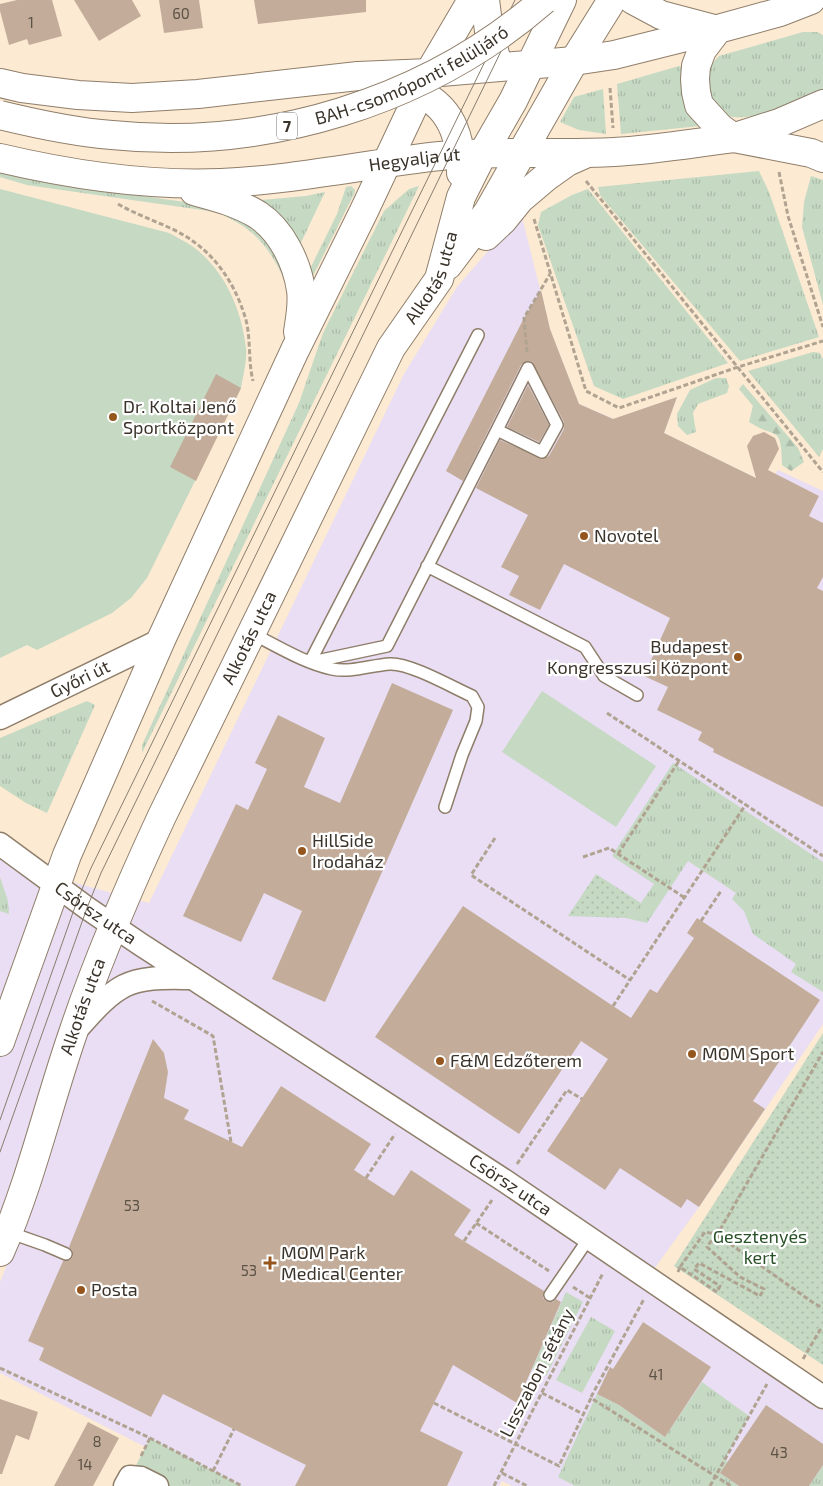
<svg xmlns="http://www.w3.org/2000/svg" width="823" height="1486" font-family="'Exo 2',sans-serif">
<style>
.commercial{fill:#e9def3}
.grass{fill:url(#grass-tufts)}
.forest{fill:url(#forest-firs)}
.park{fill:url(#park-dots)}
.pitch{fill:#c5d9c3}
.building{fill:#c3ad9a}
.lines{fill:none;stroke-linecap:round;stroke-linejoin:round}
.service-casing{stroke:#8f7e6a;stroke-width:14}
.minor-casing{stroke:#8f7e6a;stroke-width:25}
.tertiary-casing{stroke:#8f7e6a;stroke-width:30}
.secondary-casing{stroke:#8f7e6a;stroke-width:30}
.path{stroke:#b0a391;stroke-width:3;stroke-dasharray:5 2.5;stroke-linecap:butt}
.service{stroke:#fff;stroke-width:11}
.minor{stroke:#fff;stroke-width:22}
.tertiary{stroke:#fff;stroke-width:28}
.secondary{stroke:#fff;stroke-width:28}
.tram{stroke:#887d6e;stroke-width:1}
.primary-bridge-casing{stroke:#8f7e6a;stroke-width:30;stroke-linecap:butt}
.primary-bridge{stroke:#fff;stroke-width:28}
.poi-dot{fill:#95561e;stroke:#fff;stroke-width:2}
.labels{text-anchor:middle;stroke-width:4.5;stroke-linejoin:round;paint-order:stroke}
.number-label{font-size:15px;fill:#5c5246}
.shield{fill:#fff;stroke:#75706a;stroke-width:1}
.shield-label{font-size:16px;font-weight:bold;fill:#3a332a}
.street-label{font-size:18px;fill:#3a332a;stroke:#fff}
.poi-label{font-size:18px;fill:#3a332a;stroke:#fff;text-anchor:start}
.park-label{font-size:18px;fill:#295127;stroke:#fff}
</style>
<defs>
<pattern id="grass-tufts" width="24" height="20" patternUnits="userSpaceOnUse" patternTransform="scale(1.25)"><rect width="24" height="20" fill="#c5d9c3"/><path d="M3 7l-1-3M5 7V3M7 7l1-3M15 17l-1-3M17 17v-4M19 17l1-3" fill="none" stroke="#aabba8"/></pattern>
<pattern id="forest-firs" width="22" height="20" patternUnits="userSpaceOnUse" patternTransform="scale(1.25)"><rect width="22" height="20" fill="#c5d9c3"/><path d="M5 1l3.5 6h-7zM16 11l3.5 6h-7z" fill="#aabba8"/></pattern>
<pattern id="park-dots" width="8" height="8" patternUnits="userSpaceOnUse" patternTransform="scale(1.25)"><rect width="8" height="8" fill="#c5d9c3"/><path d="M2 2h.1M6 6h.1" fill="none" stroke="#aabba8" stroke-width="1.8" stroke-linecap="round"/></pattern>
</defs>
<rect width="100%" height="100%" fill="#fcead3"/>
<path class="commercial" d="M521,213l29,116 29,75 35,15 63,-22 -13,36 104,51 10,-14 45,21v533l-124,183 -58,80 182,123v76h-311l-10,-5 -3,5h-277l-222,-113v-91l21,-52 -21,-6v-371l20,15 129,35 255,-529 53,-87z"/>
<path class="grass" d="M803,32h14l6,3v55c-23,11 -88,43 -108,18 -4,-4 -6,-12 -8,-18 -5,-11 3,-25 12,-34z
M679,66l6,3 15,57 -79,8 -4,-50z
M603,89l3,45 -27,-4 -19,-8 14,-25z
M0,171l85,17 136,19 42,25 25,39 -4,8c-17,-36 -31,-51 -68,-67l-189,-27 -27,-8z
M759,171l10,21 50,145 -79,24 -140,-166 -2,-8z
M811,176l12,4v125l-21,-78 2,-25z
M351,186l4,4 -1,4 -45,90 -2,-9 30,-61 9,-27z
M419,186l-277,567v-8l157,-342 24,-70 61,-122 25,-22z
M588,189l140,174 -105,36 -29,-13 -56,-161 3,-13 31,-17z
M325,192l-27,57 -39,-46 2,-3 45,-4z
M813,352l7,1 3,6v90l-4,8 -71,-86z
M716,378h10l3,8 -2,7 -29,11 -5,9 3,19 -9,3 -9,-9 -1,-12 13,-24z
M87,701l8,4 -48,108 -21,-10 -26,-17v-48z
M673,763l150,99v130l-32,-20 5,-8 -43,-30 -9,-23 -12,-12 4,-6 -48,-32 -41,62 -21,-5 15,-15 13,-19 -42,-28z
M0,877l8,24 1,13 -9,-3z
M566,1292l17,10 -37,74 -14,-7z
M591,1317l24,14 -33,62 -26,-13z
M702,1382l47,34 -24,43 3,3 -8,11 19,13h-164l-17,-9 39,-83 22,11 46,32z
M150,1438l92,48h-81l-28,-15z
M823,1465v21h-14z"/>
<path class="forest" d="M743,384l55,64 6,14 -13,9 -9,-6c-1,-42 -5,-25 -33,-43l4,-16 -14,-17z"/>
<path class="park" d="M596,874l45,29 -15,15 -58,-2z
M823,1033v332l-149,-99z"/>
<path class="pitch" d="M0,189l169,44c7,4 16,8 23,13 33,24 50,64 54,103 1,13 -3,27 -5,39l-94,190 -16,20 -19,15 -75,37 -10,-5 -27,13z
M542,691l114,75 -40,61 -114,-75z"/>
<path class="building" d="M17,0h35l10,36 -33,9 -2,-6 -18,6 -9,-34v-7z
M74,0h58l9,16 -42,25z
M159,0h40l4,28 -39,5z
M254,0h112v12l-108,12z
M541,290l9,39 29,75 34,15 64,-22 -13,36 92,45 -9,-32 6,-10 11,-4 11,6 4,11 -11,21 51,26 -10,20 14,7v54l-6,11 6,3v216l-110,-55 1,-3 -16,-9 4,-8 -45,-22 11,-23 -24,-11 26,-58 -106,-54 -24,46 -31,-15 10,-19 -18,-9 27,-52 -52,-27 24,-48 43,19 6,-3 15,-27v-7l-32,-60 -5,-1 -6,4 -58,116 -17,-10 78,-153z
M216,374l25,14 -45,93 -26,-14z
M528,385l21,40 -10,17 -32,-15z
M392,683l61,27 -128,292 -53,-23 30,-68 -38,-18 -23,49 -58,-26 53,-112 12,6 19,-41 -12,-6 23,-48 47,23 -21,49 36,16z
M463,906l168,112 19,-29 7,4 37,-55 -7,-5 10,-15 123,82 -67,101 12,8 -66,98 -12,-8 -6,9 -61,-40 -15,22 -58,-39 61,-92 -27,-18 -62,93 -144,-97z
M153,1039l11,14 4,19 -4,26 25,12 -5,9 58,28 39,-61 90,58 -17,26 40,26 17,-26 60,40 -17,25 90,56 -1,7 3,3 7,1 3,-3 5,3 -44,101 -64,-38 -33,66 43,21 -16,34h-152l11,-21 -143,-71 -12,23 -112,-57 5,-12 -16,-7 35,-80 7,-1 3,-4 -1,-6 -3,-3z
M643,1322l68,45 -46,70 -46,-32 -22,-11 13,-27 3,2z
M0,1399l38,13 -9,28 -13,-5 -14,39h-2z
M766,1405l57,39v21l-14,21h-70l-19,-13z
M88,1422l31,16 -26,48h-39z"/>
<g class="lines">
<defs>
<path id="service" d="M528,368l29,57 -15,27 -45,-22z
M427,566l158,81 19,29 33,19
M251,633c26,13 53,30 81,36 20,4 39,-4 58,-5 20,-1 62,23 82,32l6,11 -2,14 -14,34 -17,52
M310,662l168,-327
M312,662l75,-16 110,-216
M8,1232l37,13 21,9
M550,1295l39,-57"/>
<g id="minor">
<path id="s1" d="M0,718l161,-78"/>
<path id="s2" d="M0,844l87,64 53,36 365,237 318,216"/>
<path d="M75,1031c15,-16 30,-35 49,-45 20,-10 46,-8 68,-8"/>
<path d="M125,1486l5,-9 11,1 16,8"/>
</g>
<path id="tertiary" d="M811,0l-31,12 -62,17 -16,21 -6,16 -1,13 1,13 3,13 21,23 14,10 77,15 12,5
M735,137l44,-14 44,-19"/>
<g id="secondary">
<path d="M485,0l4,31 8,31"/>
<path d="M633,0l28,15 53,14"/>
<path d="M0,83l22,5 56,7 54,3 66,-4 160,-18 71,-3 145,-12 40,-6 104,-26"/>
<path d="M403,86c44,14 58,43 58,87"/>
<path id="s3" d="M0,158c72,17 147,28 221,25 74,-3 146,-19 219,-27 57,-6 116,-1 174,-4 40,-2 80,-9 120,-14"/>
<path d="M194,191c22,6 45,12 64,24 24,16 39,48 43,75 2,14 -1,28 -3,42"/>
<path d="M486,236l17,-16 17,-21 26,-22 21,-15 18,-8"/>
<path d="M448,265l40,-53 86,-151 38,-61"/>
<path d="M0,1042l67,-187 94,-215 134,-290 68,-137 66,-140 43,-73"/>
<path id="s4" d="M0,1252c31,-71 48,-147 73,-219 25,-75 56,-146 89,-217l229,-468 48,-69 22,-82 22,-44 30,-52 49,-101"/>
</g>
</defs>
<use href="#service" class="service-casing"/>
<use href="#minor" class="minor-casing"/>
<use href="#tertiary" class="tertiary-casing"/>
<use href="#secondary" class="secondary-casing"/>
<path class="path" d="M610,88l3,40
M779,172l9,44 35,111
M586,181l237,291
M118,204c17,10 35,16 52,24 40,18 64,51 76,92 5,20 2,41 7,61
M534,219l52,172 33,17 119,-41 85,-26
M527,352l-3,-34 26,-44
M607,713l216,143
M495,838l-24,37 159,105
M618,854l61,-93
M583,857l26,-9 76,50
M701,921l20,-30
M152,1001l61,35 18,106
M613,1006l133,-202
M517,1164l50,-74 15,9
M366,1178l29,-44
M476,1223l73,48
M464,1241l28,-41
M680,1267l25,-35 11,2 5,-6 102,-176
M678,1272l2,-5 37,25 3,-6 -26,-17 5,-6 61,33 4,-7 -24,-12 -33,-30 9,-13 99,70 8,4
M573,1287l17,11
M803,1359l17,-29 3,2
M0,1368l150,70 92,48
M542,1393l41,21
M591,1397l53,-98
M434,1403l125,63 32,-68 140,88
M141,1456l9,-18
M213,1471l21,-42
M502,1473l25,13
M494,1486l109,-213
M710,1486l57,-102"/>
<use href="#service" class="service"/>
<use href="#minor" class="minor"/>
<use href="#tertiary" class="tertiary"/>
<use href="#secondary" class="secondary"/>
<path class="tram" d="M0,1120l77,-219 14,-33 424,-868
M0,1152l87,-244 14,-35 425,-873"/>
<defs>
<g id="primary-bridge">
<path id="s5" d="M0,115c37,9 74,17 112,20 154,16 315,-33 432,-135"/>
</g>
</defs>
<use href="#primary-bridge" class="primary-bridge-casing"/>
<use href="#primary-bridge" class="primary-bridge"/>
</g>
<g class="poi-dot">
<circle cx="113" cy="417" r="5"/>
<circle cx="584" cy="536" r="5"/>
<circle cx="738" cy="657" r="5"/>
<circle cx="302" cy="851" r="5"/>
<circle cx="692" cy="1054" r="5"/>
<circle cx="440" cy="1061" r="5"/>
<path d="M267.5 1255.5h5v5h5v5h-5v5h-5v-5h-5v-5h5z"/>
<circle cx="81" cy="1290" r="5"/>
</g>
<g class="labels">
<g class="number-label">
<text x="181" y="19">60</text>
<text x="31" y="28">1</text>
<text x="132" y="1211">53</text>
<text x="249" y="1276">53</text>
<text x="656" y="1380">41</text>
<text x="97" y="1447">8</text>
<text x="779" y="1458">43</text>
<text x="85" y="1470">14</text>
</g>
<rect class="shield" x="277" y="112.5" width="20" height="27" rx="4"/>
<g class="shield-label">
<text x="287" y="132">7</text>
</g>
<g class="street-label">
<text dy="6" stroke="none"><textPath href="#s5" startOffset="425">BAH-csomóponti felüljáró</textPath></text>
<text dy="6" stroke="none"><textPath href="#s3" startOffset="418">Hegyalja út</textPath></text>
<text dy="6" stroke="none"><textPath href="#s4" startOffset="1069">Alkotás utca</textPath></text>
<text dy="6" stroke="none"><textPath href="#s4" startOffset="664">Alkotás utca</textPath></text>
<text dy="6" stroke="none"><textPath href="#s1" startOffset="89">Győri út</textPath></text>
<text dy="6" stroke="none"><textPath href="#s2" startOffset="118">Csörsz utca</textPath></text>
<text dy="6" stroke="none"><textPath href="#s4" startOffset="259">Alkotás utca</textPath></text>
<text dy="6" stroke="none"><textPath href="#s2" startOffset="614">Csörsz utca</textPath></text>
<text transform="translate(537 1373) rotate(-63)" y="6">Lisszabon sétány</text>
</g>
<g class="poi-label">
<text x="123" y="413">Dr. Koltai Jenő<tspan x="123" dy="21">Sportközpont</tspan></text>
<text x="594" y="542">Novotel</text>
<text x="728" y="653" text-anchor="end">Budapest<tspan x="728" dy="21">Kongresszusi Központ</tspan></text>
<text x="312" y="847">HillSide<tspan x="312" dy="21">Irodaház</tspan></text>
<text x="702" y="1060">MOM Sport</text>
<text x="450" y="1067">F&amp;M Edzőterem</text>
<text x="281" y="1259">MOM Park<tspan x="281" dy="21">Medical Center</tspan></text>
<text x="91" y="1296">Posta</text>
</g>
<g class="park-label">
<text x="760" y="1243">Gesztenyés<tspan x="760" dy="21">kert</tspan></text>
</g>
</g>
</svg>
